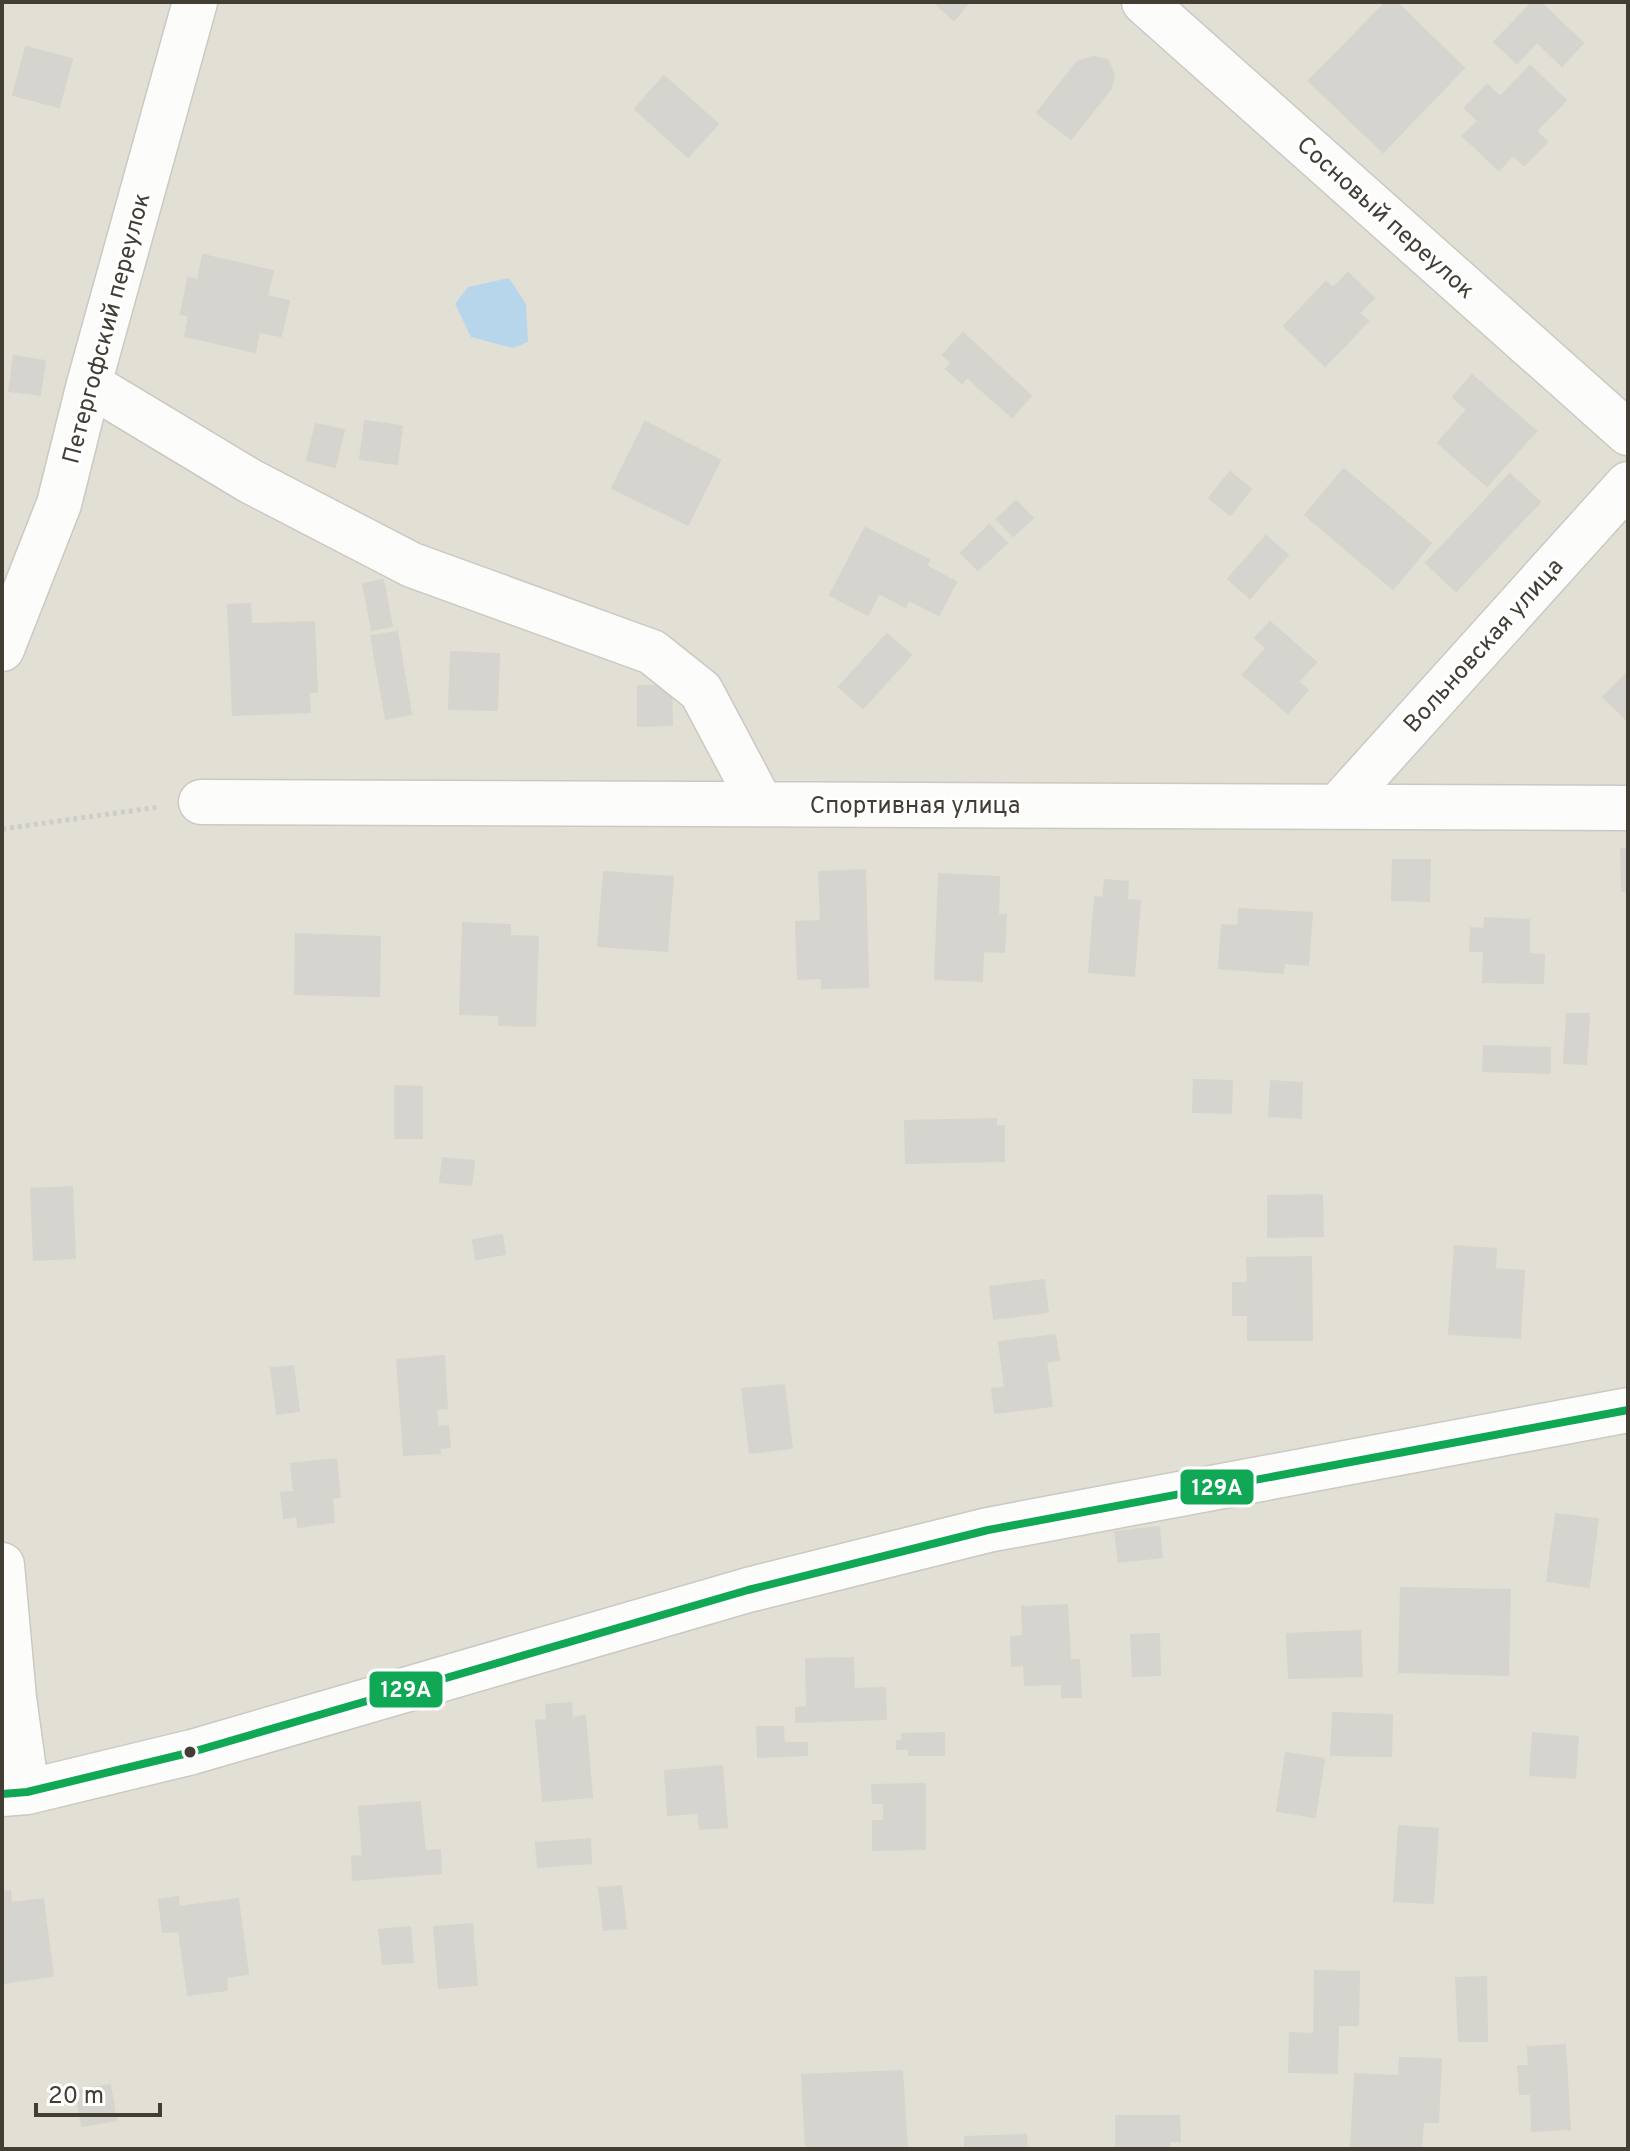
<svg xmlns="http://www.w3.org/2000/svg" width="1630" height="2151" font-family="Overpass,sans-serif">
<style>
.residential{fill:#e2dfd4}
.water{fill:#b7d6ec}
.building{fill:#d6d4ce;stroke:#d6d4cd;stroke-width:2}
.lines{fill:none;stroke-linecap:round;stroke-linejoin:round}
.minor-casing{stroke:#cbc9c3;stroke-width:47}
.path{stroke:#cfcdc9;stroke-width:5;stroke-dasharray:4 4;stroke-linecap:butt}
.minor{stroke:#fcfcfb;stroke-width:44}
.bus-1-casing{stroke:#fff;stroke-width:14}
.bus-1{stroke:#10a855;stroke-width:8}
.bus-dot{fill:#433e34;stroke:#fff;stroke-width:3}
.labels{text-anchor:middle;stroke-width:6;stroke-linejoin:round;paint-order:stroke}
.street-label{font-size:24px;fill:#433e34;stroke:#fff}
.line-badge{stroke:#fff;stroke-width:3}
.badge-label{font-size:22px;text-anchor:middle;font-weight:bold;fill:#fff}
</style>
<rect width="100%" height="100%" fill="#eeede7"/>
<path class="residential" d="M2,2h1626v2147h-1626z"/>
<path class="water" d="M509,278l17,26 2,38 -15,6 -42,-11 -16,-33 13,-17z"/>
<path class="building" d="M940,2h29l-15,18 -17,-15z
M1386,2h10l68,66 -81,84 -74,-71z
M1533,2h7l43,41 -21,23 -25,-24 -20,21 -23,-21z
M26,47l46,12 -13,48 -46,-12z
M1093,57l15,3 6,15 -3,13 -40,51 -34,-26 40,-51z
M1530,66l36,34 -30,31 11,11 -23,23 -11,-10 -14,15 -36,-34 15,-15 -13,-13 22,-23 13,12z
M664,76l54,48 -30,33 -53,-48z
M203,255l70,16 -6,25 22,5 -8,35 -22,-4 -4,20 -70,-16 4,-20 -8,-2 7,-36 10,2z
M1348,273l26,25 -15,15 9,8 -43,45 -41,-40 42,-44 7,6z
M963,333l68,63 -19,21 -45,-40 -5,6 -16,-14 6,-6 -9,-8z
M14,356l31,5 -5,34 -31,-4z
M1472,375l64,56 -49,55 -49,-43 29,-33 -14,-13z
M365,421l37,5 -5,38 -37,-5z
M645,422l75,38 -32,65 -76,-37z
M316,424l28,6 -9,37 -28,-7z
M1344,469l87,74 -38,46 -88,-74z
M1230,472l21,17 -21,26 -21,-17z
M1510,474l30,28 -84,89 -30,-28z
M1016,501l17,17 -20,18 -16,-17z
M989,525l18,18 -29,27 -17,-17z
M865,528l64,32 -3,6 30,16 -17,33 -30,-15 -4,7 -26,-14 -11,22 -38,-20z
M1266,536l22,19 -38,43 -22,-19z
M383,580l9,46 -20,4 -9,-46z
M250,604l1,20 63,-2 3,70h-8l1,20 -77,3 -5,-110z
M1270,622l46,40 -18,20 10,8 -20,23 -45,-38 23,-27 -11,-10z
M397,632l14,82 -25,5 -15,-83z
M887,634l24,21 -48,53 -24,-21z
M451,652l48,2 -2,56 -48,-1z
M1628,672v49l-25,-24z
M638,686h33l1,39 -34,1z
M1621,849h7v42h-6z
M1393,860h37l-1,41 -37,-1z
M865,870l3,117 -46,1v-10l-24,1 -2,-57 25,-1 -2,-49z
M604,872l69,5 -6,74 -69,-5z
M939,874l60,3 -1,38h8l-2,37 -21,-1 -1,30 -47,-2z
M1105,880l23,2 -1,18 13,1 -6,75 -45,-4 6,-75 8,1z
M1239,909l73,4 -4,52 -24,-2 -1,10 -64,-5 3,-43 16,1z
M1485,918l44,2v34l15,1 -1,28 -60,-1 1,-31h-14l1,-23 13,1z
M463,923l47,2v11l28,1 -3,89 -36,-1v-10l-39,-1z
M296,934l84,3 -1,59 -84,-2z
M1567,1014h22l-3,50 -22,-1z
M1484,1046l66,2v25l-67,-2z
M1194,1080l38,1 -1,32 -38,-1z
M1271,1081l31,2 -1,35 -32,-2z
M395,1086l27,1v51h-27z
M996,1119v7h8v35l-98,2 -1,-42z
M443,1158l31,3 -3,24 -31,-3z
M72,1187l3,71 -41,2 -3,-71z
M1322,1195l1,41 -55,1v-41z
M502,1235l3,19 -29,5 -3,-19z
M1455,1246l41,3 -1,20 29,2 -4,67 -71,-4z
M1311,1257l1,83h-64v-25h-15v-32h15l-1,-25z
M1044,1280l4,32 -54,7 -4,-32z
M1055,1335l4,25 -13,2 6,44 -57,7 -3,-24 13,-1 -6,-46z
M444,1356l3,52 -11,1 2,18 10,-1 2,21 -11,1 1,5 -36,2 -7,-95z
M293,1366l6,45 -22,3 -6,-46z
M784,1385l8,63 -42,5 -8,-64z
M336,1459l4,38 -8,1 2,24 -36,5 -1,-11 -13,2 -3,-25 13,-1 -3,-28z
M1556,1514l42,5 -9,68 -42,-6z
M1159,1527l3,30 -43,5 -4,-30z
M1401,1588l109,2 -2,85 -109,-3z
M1067,1605l3,55h9l2,37h-19v-13l-37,1 -1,-20 -12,1 -1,-29 12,-1 -1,-29z
M1360,1631l2,45 -73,2 -2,-44z
M1159,1634l1,41 -27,1 -2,-41z
M853,1658l1,31 31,-1 1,31 -90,3v-14l11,-1 -1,-48z
M571,1703l1,15 13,-2 7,81 -49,4 -7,-80 11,-1 -1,-15z
M1333,1713l59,2 -1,41 -60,-1z
M757,1727h26l1,16h23v12l-49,2z
M944,1733v22h-35l1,-6h-13v-8h5v-7z
M1533,1733l45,4 -3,41 -45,-3z
M1286,1753l38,6 -9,58 -38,-6z
M722,1766l5,61 -27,2 -2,-16 -30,2 -3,-44z
M925,1784v65l-52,1v-29h11v-18h-11l-1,-18z
M420,1802l5,49 15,-1 1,23 -88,7 -1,-23 11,-1 -4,-49z
M1399,1826l39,3 -5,74 -39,-2z
M590,1839l1,24 -53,4 -2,-24z
M621,1886l5,42 -22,2 -5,-42z
M10,1891l1,12 32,-4 10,77 -51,7v-91z
M178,1897l1,10 59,-8 10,75 -22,3 1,13 -39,5 -9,-64 -16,1 -4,-32z
M472,1924l5,61 -38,3 -5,-61z
M410,1927l3,35 -30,2 -4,-34z
M1315,1971l44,1 -1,53h-20l-1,48 -48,-1 1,-39 24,1z
M1486,1977l1,64h-28l-3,-63z
M1565,2045l5,84 -38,2 -1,-37h-11l-2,-28h11l-1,-19z
M1400,2058l41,1 -3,63h-15l-2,27h-70l4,-75 44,2z
M902,2071l5,78h-101l-4,-74z
M110,2085l6,35 -34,6 -6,-35z
M1116,2116h63l1,25h-11v8h-53z
M1026,2135l1,14h-62v-12z"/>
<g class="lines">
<defs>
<path id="minor" d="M1144,2l484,431
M89,384l161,97 162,84 240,87 49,39 60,113
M2,649l57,-145 30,-120 106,-382
M201,802l1427,6
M1338,806l290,-322
M2,1565l12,133 13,94
M2,1794l25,-2 165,-40 556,-162 240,-60 640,-120"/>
</defs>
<use href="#minor" class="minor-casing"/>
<path class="path" d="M2,829l157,-22"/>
<use href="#minor" class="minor"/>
<defs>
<path id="bus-1" d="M2,1794l25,-2 165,-40 556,-162 240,-60 640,-120"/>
</defs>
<use href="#bus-1" class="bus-1-casing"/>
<use href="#bus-1" class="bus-1"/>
</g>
<circle class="bus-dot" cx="190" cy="1752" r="7"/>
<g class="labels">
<g class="street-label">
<text transform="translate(1386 217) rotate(42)" y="8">Сосновый переулок</text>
<text transform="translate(106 328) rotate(-75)" y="8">Петергофский переулок</text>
<text transform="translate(1483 645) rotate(-48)" y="8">Вольновская улица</text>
<text x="915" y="813">Спортивная улица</text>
</g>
</g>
<g class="line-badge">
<rect x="1179" y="1468" width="76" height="38" rx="8" fill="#10a855"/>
<rect x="368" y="1670" width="76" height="39" rx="8" fill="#10a855"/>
</g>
<g class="badge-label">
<text x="1217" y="1495">129А</text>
<text x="406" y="1697">129А</text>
</g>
<rect width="1630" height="2151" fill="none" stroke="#433e34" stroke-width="8"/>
<path d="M36 2103v12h124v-12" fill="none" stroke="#433e34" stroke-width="4"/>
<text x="48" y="2103" font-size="24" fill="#433e34" stroke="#ffffff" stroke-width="6" paint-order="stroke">20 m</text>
</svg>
